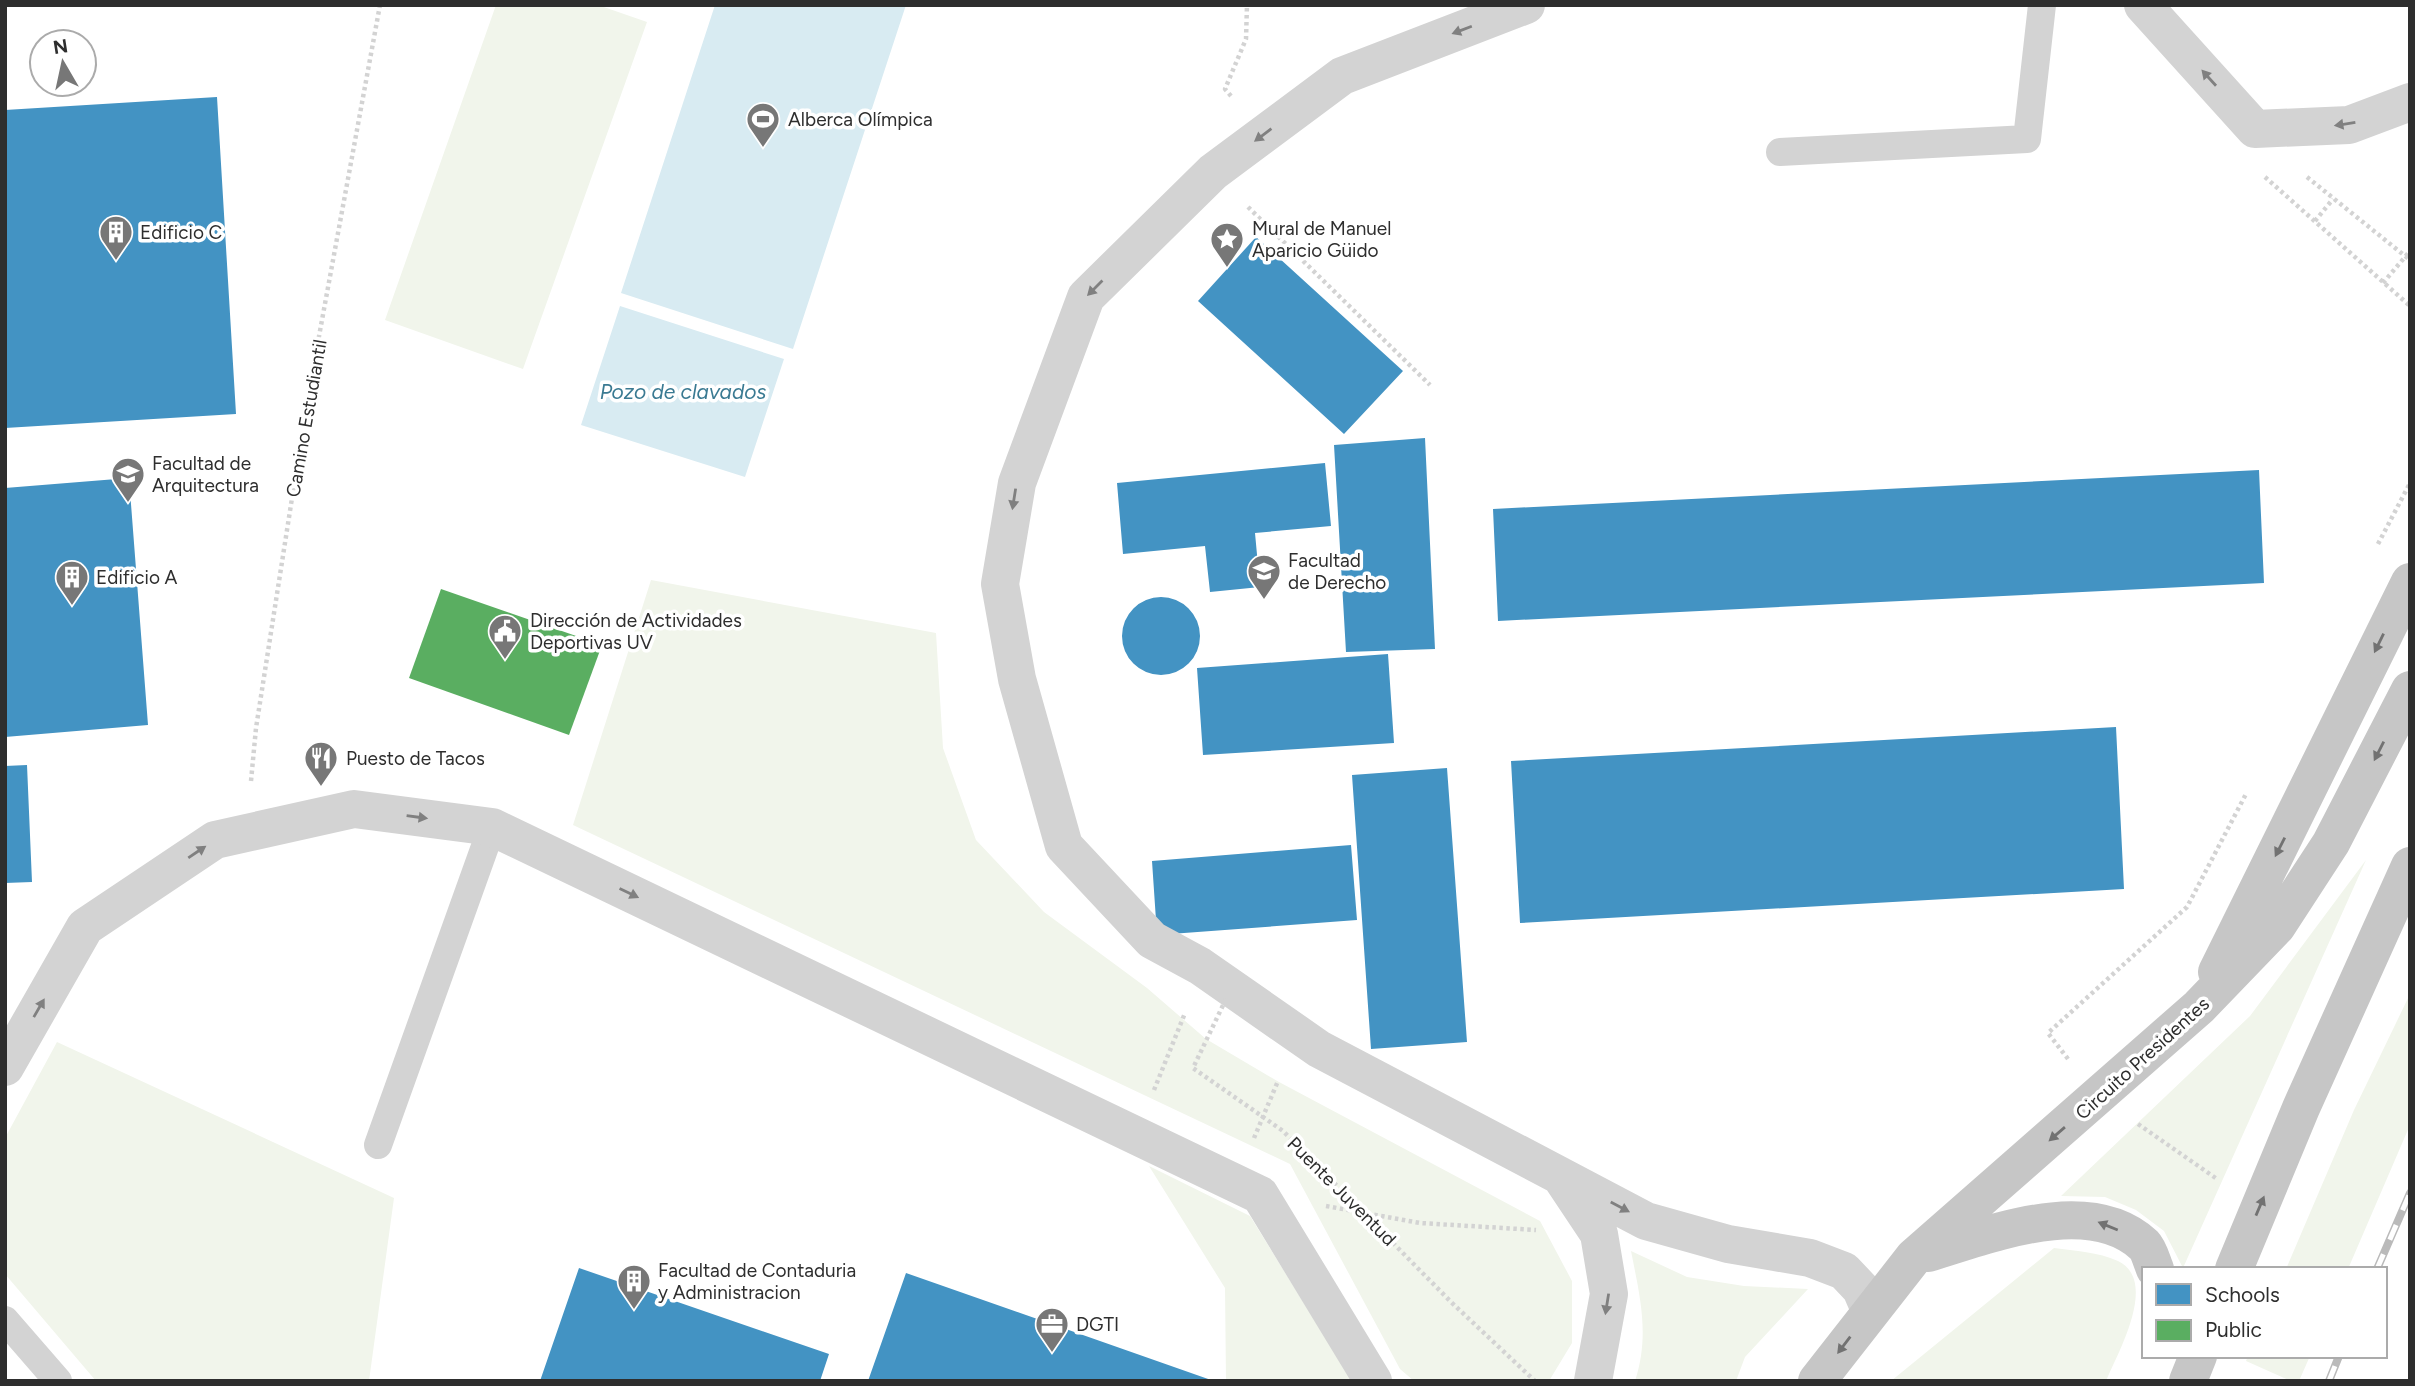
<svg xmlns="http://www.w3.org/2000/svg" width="2415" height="1386" font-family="Figtree,sans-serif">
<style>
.green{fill:#f1f5eb}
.water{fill:#d8ebf2}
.schools{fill:#4393c3}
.public{fill:#5aae61}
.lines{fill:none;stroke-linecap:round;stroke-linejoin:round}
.path{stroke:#d3d3d3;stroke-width:4.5;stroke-dasharray:3.5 3.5;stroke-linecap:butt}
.service{stroke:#d3d3d3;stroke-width:28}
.minor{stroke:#d3d3d3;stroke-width:38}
.primary{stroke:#c6c6c6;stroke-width:38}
.rail-casing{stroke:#bababa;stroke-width:8}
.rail{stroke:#fff;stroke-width:5;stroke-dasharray:16;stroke-linecap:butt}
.path-bridge{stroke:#d3d3d3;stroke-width:4.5;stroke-dasharray:3.5 3.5;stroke-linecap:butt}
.oneway{fill:#808080}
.oneway2{fill:#727272}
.labels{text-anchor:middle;stroke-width:7;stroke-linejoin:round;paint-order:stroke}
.poi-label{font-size:19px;fill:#2e2e2e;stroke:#fff;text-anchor:start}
.street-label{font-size:19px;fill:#2e2e2e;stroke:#fff}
.water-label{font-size:21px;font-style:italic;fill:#3a7a92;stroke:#fff}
</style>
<rect width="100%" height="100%" fill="#fff"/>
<path class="green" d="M496,5h102l49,17 -124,347 -138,-49z
M651,580l285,53 7,115 33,92 68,72 103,76 59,51 73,43 261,139 32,60v62l-23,38h-135l-14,-12 -110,-205 -717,-339z
M2366,860l-183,408 -19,-37 -28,-21 -31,-13 -44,-1 189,-180z
M2410,994v131l-62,144h-62l68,-159z
M57,1042l337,156 -25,183h-273l-91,-107v-136z
M1149,1166l101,50 102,165h-126l-1,-93z
M2054,1248c21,3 44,4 64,13 41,20 0,91 -12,120h-215z
M1631,1251l56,26 57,9 64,3 -63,68 -9,24h-101c15,-46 5,-84 -4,-130z
M2248,1356h62l-11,25h-8l-45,-20z"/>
<path class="water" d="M715,5h191l-113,344 -172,-56z
M620,306l164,53 -39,118 -164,-52z"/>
<path class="schools" d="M217,97l19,317 -231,14v-318z
M1256,237l147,134 -59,63 -146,-133z
M1425,438l10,211 -89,3 -12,-207z
M1325,463l6,63 -76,7 5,54 -50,5 -5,-46 -82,8 -6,-71z
M2259,470l5,113 -766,38 -5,-112z
M129,478l19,247 -143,12v-249z
M1122 636a39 39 0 1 1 78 0a39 39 0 1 1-78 0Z
M1388,654l6,89 -191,12 -6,-87z
M2116,727l8,162 -604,34 -9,-162z
M27,765l5,117 -27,1v-117z
M1447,768l20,274 -96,7 -19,-274z
M1351,845l6,75 -200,15 -5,-74z
M579,1268l250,86 -9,27h-280z
M906,1273l305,107v1h-343z"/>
<path class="public" d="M441,589l161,56 -33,90 -160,-57z"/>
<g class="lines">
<path class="path" d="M1231,96l-6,-7 21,-50 1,-34
M2265,177l145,129
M2307,177l103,83
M1248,207l182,178
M2315,221l18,-22
M2383,283l27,-32
M2378,544l32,-61
M251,781l5,-53 52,-332 72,-391
M2068,1059l-20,-26 139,-126 59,-113
M1154,1090l31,-77
M2138,1124l79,55
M1254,1138l24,-57
M1326,1206l94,17 116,7"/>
<path class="service" d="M1780,152l247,-13 15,-134
M378,1145l114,-318
M5,1320l53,61"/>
<path class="minor" d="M1526,5l-184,71 -129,96 -127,125 -69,186 -17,101 17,95 47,167 88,94 48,26 119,83 327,172 82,23 82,14 34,13 17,18 9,21
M2143,5l112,124 94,-4 61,-23
M5,1067l80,-140 130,-87 139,-31 138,18 768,368 113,186
M1561,1177l38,57 10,60 -16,87"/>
<path class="primary" d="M2217,972l193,-390
M1928,1253c61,-18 161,-59 216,-8 5,5 8,17 11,24
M2234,1269l67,-161 109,-242
M1817,1381l97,-124 285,-250 78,-81 54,-83 79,-153
M2188,1381l10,-25"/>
<defs>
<path id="rail" d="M2377,1269l33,-76
M2329,1381l10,-25"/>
</defs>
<use href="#rail" class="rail-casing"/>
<use href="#rail" class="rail"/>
<path class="path-bridge" d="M1226,999l-33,69 90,63 168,171 84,79"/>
</g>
<defs><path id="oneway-solid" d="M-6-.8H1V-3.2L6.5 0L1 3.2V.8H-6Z" transform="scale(1.75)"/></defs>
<g class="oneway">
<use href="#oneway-solid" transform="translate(1462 30) rotate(159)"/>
<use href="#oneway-solid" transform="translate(2209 78) rotate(-132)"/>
<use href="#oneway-solid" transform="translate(2345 124) rotate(171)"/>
<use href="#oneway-solid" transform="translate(1263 135) rotate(143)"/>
<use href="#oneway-solid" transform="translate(1095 288) rotate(135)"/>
<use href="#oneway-solid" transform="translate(1014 499) rotate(99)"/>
<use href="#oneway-solid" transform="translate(417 817) rotate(8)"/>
<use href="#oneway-solid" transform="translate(197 852) rotate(-34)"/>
<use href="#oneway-solid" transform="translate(629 893) rotate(26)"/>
<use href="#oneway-solid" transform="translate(39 1008) rotate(-60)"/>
<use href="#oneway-solid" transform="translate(1620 1207) rotate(28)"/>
<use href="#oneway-solid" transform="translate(1607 1304) rotate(99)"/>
</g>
<g class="oneway2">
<use href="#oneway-solid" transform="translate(2379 643) rotate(116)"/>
<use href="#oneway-solid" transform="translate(2379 751) rotate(117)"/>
<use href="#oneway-solid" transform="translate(2280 847) rotate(117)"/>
<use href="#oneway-solid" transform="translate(2057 1134) rotate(139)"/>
<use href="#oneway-solid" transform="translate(2260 1206) rotate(-67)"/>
<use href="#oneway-solid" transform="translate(2108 1226) rotate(-158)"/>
<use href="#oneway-solid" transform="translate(1844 1345) rotate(127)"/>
</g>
<defs>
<symbol id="stadium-pin" viewBox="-11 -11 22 30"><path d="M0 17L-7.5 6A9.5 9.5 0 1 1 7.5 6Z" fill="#777" stroke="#fff"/><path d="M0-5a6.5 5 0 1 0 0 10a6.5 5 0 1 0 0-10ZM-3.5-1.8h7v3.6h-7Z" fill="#fff"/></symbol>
<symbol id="building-pin" viewBox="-11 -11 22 30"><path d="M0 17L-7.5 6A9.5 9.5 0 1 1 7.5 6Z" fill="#777" stroke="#fff"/><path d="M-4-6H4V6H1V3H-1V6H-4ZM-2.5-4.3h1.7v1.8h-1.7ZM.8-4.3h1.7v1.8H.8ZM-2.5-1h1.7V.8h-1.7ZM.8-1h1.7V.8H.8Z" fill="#fff"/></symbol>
<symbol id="sight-pin" viewBox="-11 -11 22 30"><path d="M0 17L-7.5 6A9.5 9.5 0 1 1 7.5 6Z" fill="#777" stroke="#fff"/><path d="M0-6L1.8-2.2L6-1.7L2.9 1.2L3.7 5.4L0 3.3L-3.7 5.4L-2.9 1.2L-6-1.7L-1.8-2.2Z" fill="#fff"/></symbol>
<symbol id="university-pin" viewBox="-11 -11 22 30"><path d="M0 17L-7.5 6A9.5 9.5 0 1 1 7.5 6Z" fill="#777" stroke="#fff"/><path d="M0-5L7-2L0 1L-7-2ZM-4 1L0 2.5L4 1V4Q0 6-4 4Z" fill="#fff"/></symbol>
<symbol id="civic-pin" viewBox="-11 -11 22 30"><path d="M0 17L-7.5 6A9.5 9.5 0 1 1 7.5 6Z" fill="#777" stroke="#fff"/><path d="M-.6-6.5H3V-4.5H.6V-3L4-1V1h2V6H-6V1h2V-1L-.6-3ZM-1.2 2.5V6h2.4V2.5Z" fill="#fff"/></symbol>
<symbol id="restaurant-pin" viewBox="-11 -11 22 30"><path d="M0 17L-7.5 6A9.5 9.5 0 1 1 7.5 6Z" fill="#777" stroke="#fff"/><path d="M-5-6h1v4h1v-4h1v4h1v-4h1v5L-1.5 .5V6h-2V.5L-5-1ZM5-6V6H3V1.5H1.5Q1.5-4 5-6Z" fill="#fff"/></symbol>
<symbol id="office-pin" viewBox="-11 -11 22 30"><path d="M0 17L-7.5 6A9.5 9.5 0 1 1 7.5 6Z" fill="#777" stroke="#fff"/><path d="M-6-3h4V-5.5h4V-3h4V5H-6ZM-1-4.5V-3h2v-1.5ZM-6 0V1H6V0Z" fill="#fff"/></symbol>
</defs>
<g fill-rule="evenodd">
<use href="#stadium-pin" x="744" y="100" width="38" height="52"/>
<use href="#building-pin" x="97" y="213" width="38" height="52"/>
<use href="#sight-pin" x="1208" y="220" width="38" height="52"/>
<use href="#university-pin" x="109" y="455" width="38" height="52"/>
<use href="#university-pin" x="1245" y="552" width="38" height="52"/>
<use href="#building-pin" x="53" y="558" width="38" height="52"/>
<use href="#civic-pin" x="486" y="612" width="38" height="52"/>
<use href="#restaurant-pin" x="302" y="739" width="38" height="52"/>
<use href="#building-pin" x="615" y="1262" width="38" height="52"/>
<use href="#office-pin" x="1033" y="1305" width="38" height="52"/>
</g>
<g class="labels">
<g class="poi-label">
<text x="788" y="126">Alberca Olímpica</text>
<text x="1252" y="235">Mural de Manuel<tspan x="1252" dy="22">Aparicio Güido</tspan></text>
<text x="140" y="239">Edificio C</text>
<text x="152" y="470">Facultad de<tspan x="152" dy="22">Arquitectura</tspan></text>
<text x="1288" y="567">Facultad<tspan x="1288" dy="22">de Derecho</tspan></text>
<text x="96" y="584">Edificio A</text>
<text x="530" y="627">Dirección de Actividades<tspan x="530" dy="22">Deportivas UV</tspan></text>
<text x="346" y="765">Puesto de Tacos</text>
<text x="658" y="1277">Facultad de Contaduria<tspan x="658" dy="22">y Administracion</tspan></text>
<text x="1076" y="1331">DGTI</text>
</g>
<g class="street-label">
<text transform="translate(306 418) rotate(-80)" y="7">Camino Estudiantil</text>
<text transform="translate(2142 1058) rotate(-42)" y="7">Circuito Presidentes</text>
<text transform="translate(1342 1191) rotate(45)" y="7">Puente Juventud</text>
</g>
<g class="water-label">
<text x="683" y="399">Pozo de clavados</text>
</g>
</g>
<rect width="2415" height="1386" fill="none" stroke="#2e2e2e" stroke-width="14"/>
<rect x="2142" y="1267" width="245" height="91" fill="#ffffff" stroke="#ababab" stroke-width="2"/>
<rect x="2156" y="1284" width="35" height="21" fill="#4393c3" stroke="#ababab" stroke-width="2"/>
<text x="2205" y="1302" font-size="21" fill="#2e2e2e">Schools</text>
<rect x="2156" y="1320" width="35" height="21" fill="#5aae61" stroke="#ababab" stroke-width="2"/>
<text x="2205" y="1337" font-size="21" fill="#2e2e2e">Public</text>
<g transform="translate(63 63) rotate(351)"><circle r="33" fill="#ffffff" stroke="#ababab" stroke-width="2"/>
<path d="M0-5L12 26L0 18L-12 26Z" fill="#777777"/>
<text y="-10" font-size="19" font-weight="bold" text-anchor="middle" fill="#2e2e2e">N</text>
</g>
</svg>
